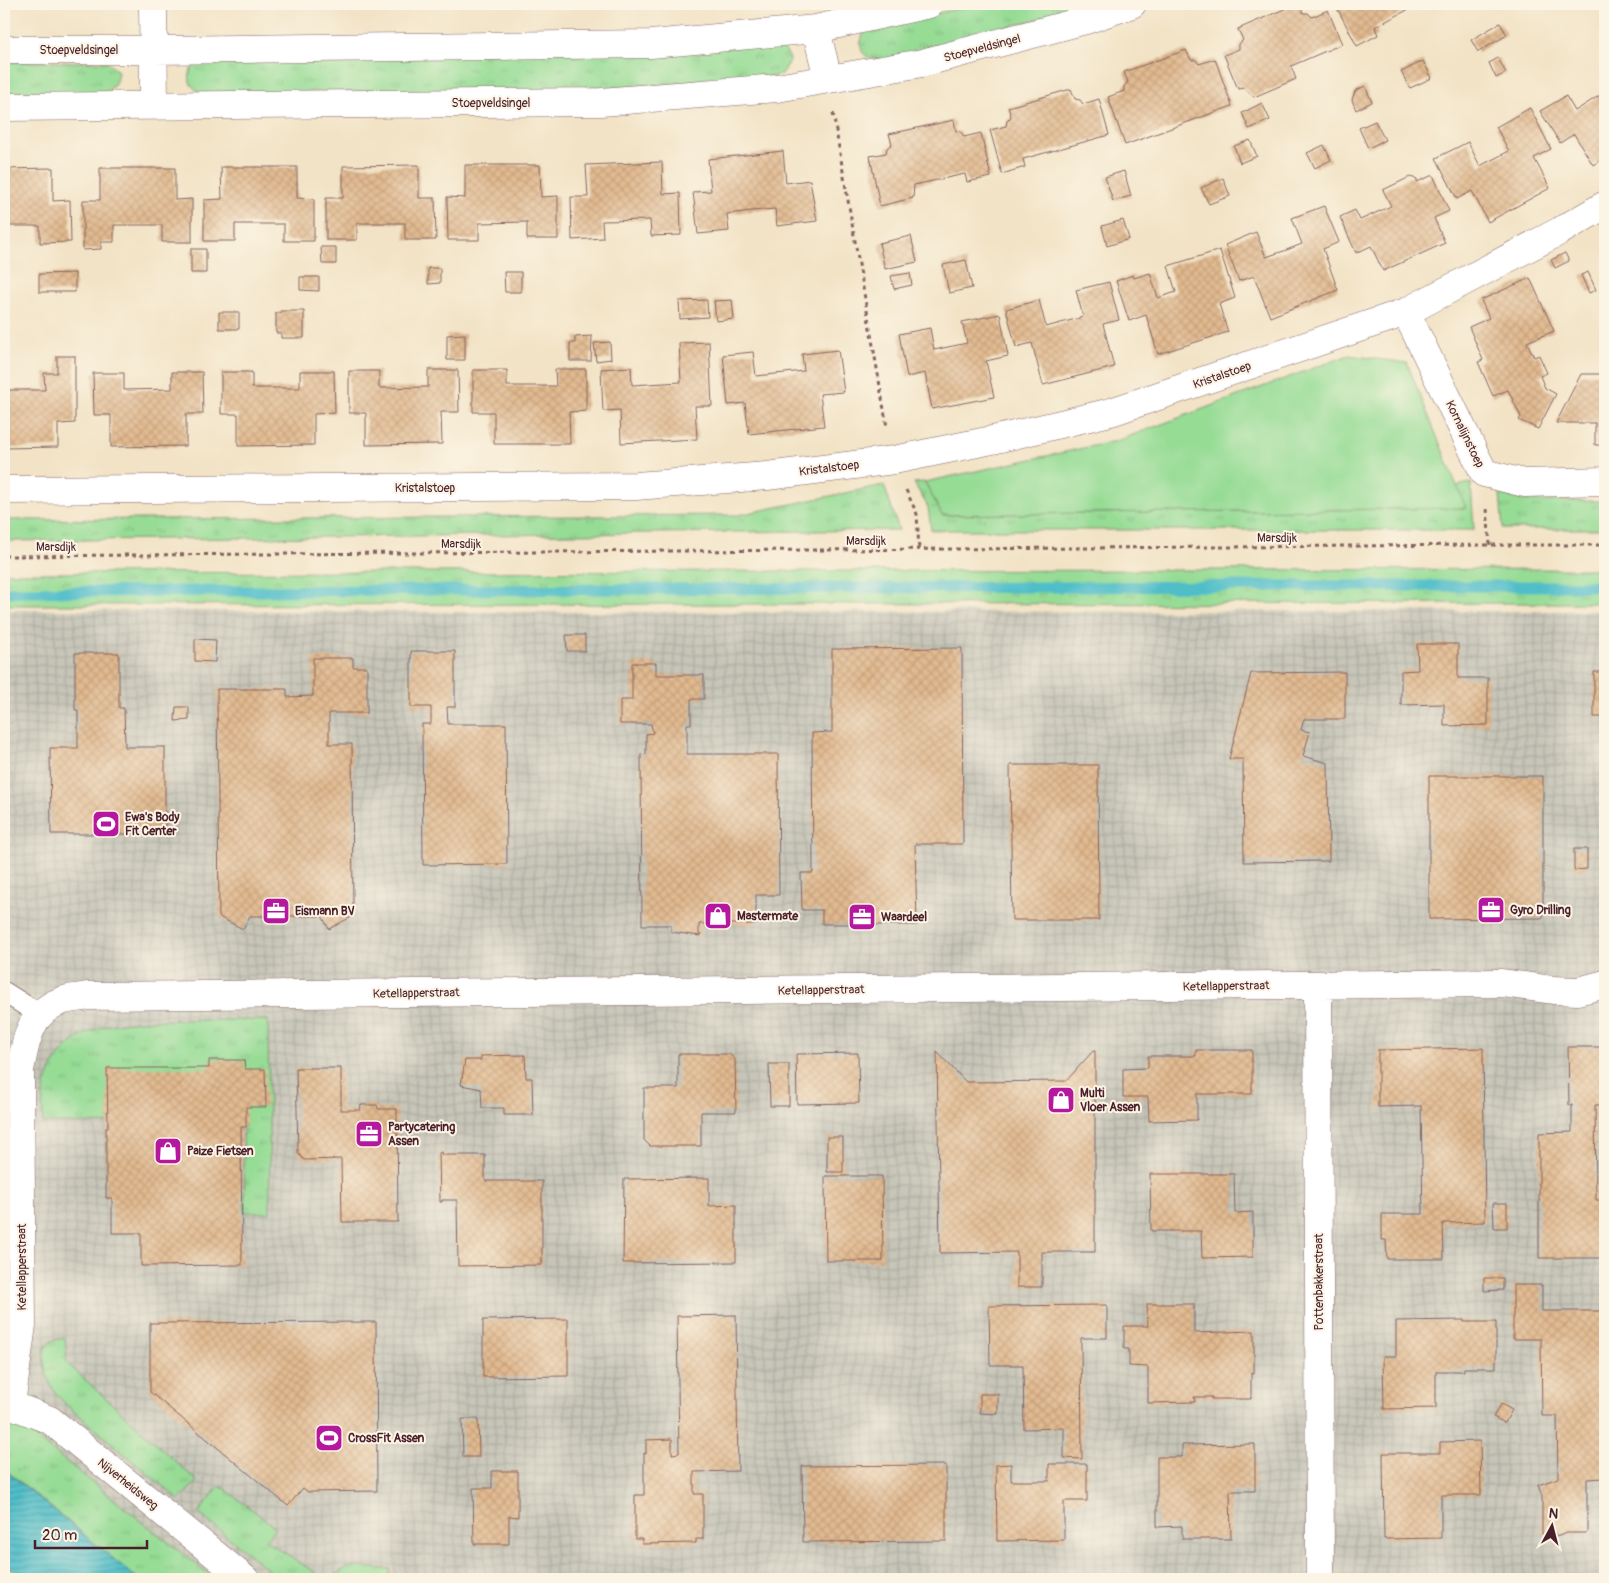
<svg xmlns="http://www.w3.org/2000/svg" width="1609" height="1583" font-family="Pangolin,sans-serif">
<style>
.industrial{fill:url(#industrial-grid)}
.grass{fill:url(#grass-tufts);stroke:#707e60}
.park{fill:#96dc95;stroke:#707e60}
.water{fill:url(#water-rules);stroke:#4d6e7a}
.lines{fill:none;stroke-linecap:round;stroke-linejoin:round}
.stream{stroke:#50bec9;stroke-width:11}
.building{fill:url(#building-cross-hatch)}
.service-casing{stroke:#856461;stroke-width:22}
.minor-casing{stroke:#856461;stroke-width:29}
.tertiary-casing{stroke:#856461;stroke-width:29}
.path{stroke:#856461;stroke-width:3;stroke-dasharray:4 4;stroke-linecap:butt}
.service{stroke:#fff;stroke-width:20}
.minor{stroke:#fff;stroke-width:28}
.tertiary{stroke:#fff;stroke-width:28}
.labels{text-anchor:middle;stroke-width:4;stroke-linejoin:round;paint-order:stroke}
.street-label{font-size:12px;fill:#4a1f2b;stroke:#fcf5e5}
.poi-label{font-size:12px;font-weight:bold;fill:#4a1f2b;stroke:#fcf5e5;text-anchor:start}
</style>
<defs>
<pattern id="industrial-grid" width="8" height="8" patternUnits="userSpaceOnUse" patternTransform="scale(1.25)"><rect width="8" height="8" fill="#c6c5b8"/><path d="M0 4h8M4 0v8" fill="none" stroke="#aca99e"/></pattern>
<pattern id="grass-tufts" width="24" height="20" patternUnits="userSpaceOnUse" patternTransform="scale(1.25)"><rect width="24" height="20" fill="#96dc95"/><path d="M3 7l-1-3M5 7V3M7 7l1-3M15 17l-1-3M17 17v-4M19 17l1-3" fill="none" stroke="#83bc81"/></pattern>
<pattern id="water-rules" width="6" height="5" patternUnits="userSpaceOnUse" patternTransform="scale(1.25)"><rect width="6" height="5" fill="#50bec9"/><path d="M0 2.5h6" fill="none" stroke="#449aa3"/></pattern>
<pattern id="building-cross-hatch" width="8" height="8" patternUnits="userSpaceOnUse" patternTransform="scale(1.25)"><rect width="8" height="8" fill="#e1ba90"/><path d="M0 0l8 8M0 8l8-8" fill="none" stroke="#c39f7c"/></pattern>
</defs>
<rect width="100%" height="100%" fill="#fcf5e5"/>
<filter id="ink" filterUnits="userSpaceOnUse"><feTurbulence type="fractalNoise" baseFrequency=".02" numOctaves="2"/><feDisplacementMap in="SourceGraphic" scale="10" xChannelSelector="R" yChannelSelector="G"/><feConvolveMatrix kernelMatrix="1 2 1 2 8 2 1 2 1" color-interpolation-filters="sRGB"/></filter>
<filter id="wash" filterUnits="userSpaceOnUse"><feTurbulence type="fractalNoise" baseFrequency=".0096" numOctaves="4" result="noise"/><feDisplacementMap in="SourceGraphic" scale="20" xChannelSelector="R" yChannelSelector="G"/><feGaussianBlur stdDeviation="1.12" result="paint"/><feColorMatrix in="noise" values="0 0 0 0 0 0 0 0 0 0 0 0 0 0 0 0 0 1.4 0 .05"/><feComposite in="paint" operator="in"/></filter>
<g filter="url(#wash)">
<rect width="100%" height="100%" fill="#f2e3c6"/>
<path class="industrial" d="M4,610l447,2 1154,-1v968h-1601z"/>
<path class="grass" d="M978,4h109l-31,10 -173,46c-22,0 -27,-12 -18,-30z
M776,45l8,4 6,9 -6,14 -8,4 -178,13 -397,4c-12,-7 -14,-13 -9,-26l12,-6z
M4,62h103l11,9c-1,11 -4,16 -13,22h-101z
M925,482l17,33 523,-7 -9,-22 15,-3 3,47h-543l-3,-23 -14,-24z
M884,485l15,45 -895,11v-21l734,-5z
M1500,494l21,6 16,1h68v28h-102z
M1605,569v34l-1601,2v-32z
M268,1020l2,193 -25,-1 -2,-88 -200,-1c0,-9 -1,-18 0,-27 1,-11 6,-22 11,-32 26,-45 77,-43 123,-44 30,0 61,0 91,0z
M65,1338l2,25 130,118 -18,19 -113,-95c-4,-5 -10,-10 -13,-16 -6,-10 -16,-38 -3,-47 4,-3 10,-3 15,-4z
M4,1420l21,9 190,150h-77l-131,-108h-3z
M220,1485l56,43 -11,12 60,39h-45l-82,-66z
M4,1565l28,14h-28z
M348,1567l42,2 -1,10h-61z"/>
<path class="park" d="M1349,355l58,8 59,145 -524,7 -17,-33 191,-41z"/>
<path class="water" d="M4,1471h2l132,108h-106l-28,-14z"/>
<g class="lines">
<path class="stream" d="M4,592l1275,-6h326"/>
</g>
<g id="blocks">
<path class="building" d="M1296,4h3l4,9h5l4,4 16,-7 14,34 -51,22 5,13 -42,18 -11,-10 -5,2 -14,-34 15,-6v-5l4,-4 -5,-11z
M1340,4h79l-44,23 3,8 -21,11 -21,-40z
M1500,23l7,12 -29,17 -7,-12z
M1186,50l5,10h5l3,4 16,-5 17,47 -107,39 -17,-48 16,-6v-5l4,-4 -4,-10z
M1498,58l8,15 -10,5 -7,-15z
M1423,61l9,17 -22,10 -9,-16z
M1365,86l7,16 -16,8 -4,-10 3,-9z
M1071,89l4,10 5,1 3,4 16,-5 10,36 -86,24 2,8 -23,7 -12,-44 16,-4 1,-5 4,-4 -3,-10z
M1605,92v65l-12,8 -19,-31 -14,9 -20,-32 26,-15 9,15z
M1262,103l8,17 -21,9 -7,-16z
M1530,108l21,41 -17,9 16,30 -62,34 -16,-31 -15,8 -21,-41 32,-16 12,24 29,-15 -13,-24z
M954,120l2,11 5,1 3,5 17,-4 10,44 -24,5 -2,-8 -51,11 -1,13 -33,8 -10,-50 16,-3 1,-5 5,-4 -3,-10z
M1375,121l10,19 -17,8 -9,-20z
M1250,140l7,16 -17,7 -6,-17z
M1324,145l7,15 -16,8 -8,-15z
M783,151l3,32 24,-3 7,41 -40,5 -2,-17 -24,2 -24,3 2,17 -31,3 -5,-42 18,-1 -3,-32z
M662,162l1,32 17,-1 1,42 -30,1 -1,-16 -48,1 1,17 -31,2 -1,-43h17l-2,-32z
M419,165v33h16l1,42h-31v-17h-48v17h-31v-42h17v-32z
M465,165h75l1,32 17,-1v43h-31v-17l-48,1v17h-31l-1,-43 18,1z
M221,167h76v31l17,1v42h-30v-17h-49v17h-31v-41l18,-1z
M53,168v33l17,-1 1,42 -31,1v-17h-36v-57z
M100,168h75v32l17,-1v43h-30v-17h-48v17h-13v7l-18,1v-50h17z
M1124,171l7,25 -18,5 -8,-24z
M1433,175l16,36 -15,7 11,25 -62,28 -12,-25 -15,7 -16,-36 15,-7 5,10 31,-14 -8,-16 27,-13 7,2v3z
M1223,178l7,18 -21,8 -8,-16z
M1324,206l15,36 -16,7 15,41 -68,27 -16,-41 -15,5 -14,-36 31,-13 10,25 18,-6 18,-7 -10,-26z
M1123,220l6,19 -22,7 -5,-20z
M911,236l6,26 -32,7 -6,-26z
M321,247h15v17h-14z
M191,249h15v24h-15z
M1220,250l15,48 -16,6 9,28 -70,22 -12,-39 -17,6 -13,-40 17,-6 1,3 16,-5 8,25 18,-6 -8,-26z
M1565,253l4,8 -14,7 -4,-8z
M966,260l6,28 -23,5 -6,-28z
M428,268h12v15l-12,1z
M504,272h17v20h-16z
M1588,272l8,18 -7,3 -8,-18z
M75,273v19h-36v-18z
M910,273l2,12 -18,4 -3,-13z
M300,277h19v14l-19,-1z
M1530,278l24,53 -27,11 7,15 5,-2 8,18 -7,3 5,12 11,6 -18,35 -19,-9 2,-3 -13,-27 -15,6 -15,-34 5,-2 -14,-33 20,-9 -8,-18z
M1109,282l10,38 -16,4 11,43 -71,18 -11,-42 -16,4 -10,-38 33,-9 7,27 37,-10 -7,-27z
M707,300l1,17 -28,2 -1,-18z
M732,300l2,19 -18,2 -2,-20z
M280,311h24v27h-23v-5h-5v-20h5z
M219,312h20v17h-20z
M1000,314l8,42 -22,5 8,36 -62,12 -7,-36 -18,4 -8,-43 31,-6 4,22 33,-7 -5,-21z
M465,334v26h-18v-25z
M592,336l-1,25h-21v-18h5v-6z
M610,342l1,17 -15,2 -2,-18z
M709,342l3,64h-17l2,33 -76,4 -1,-33 -17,1 -2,-42 30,-2 1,18 49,-3 -2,-39z
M838,350l6,42 -24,2 4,32 -75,8 -4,-31 -17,2 -5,-50 30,-3 3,24 48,-5 -2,-17z
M57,356h18v67l-17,1v23l-54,1v-58h41l-1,-17h13z
M555,369h31v42l-17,1 1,32h-76v-32h-21v-42h34v16h49z
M428,370h30l1,42h-18l1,32 -76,1v-32h-17v-42h30v17l49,-1z
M300,371h34l1,42 -21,1v31l-76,1v-32h-17v-42h31v16h48z
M172,372h30l1,42h-17v32l-75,1v-32h-17l-1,-42h31v17l48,-1z
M1581,374h24v71h-10v-22h-39z
M566,635h19v16h-18z
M195,639l21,1 -1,22 -20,-1z
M1417,644h41v34h30v47l-44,1v-22l-43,1v-34l17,-1z
M962,648l1,196h-48l2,81h-60v-1h-35v-14h-20l-1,-37h12l-1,-140 20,-1v-83z
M411,651h44v56h-8l1,17h58l1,140 -84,1 -1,-141h9v-17h-20z
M75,653h44v55h5l1,39h40v87h-114l-1,-86h28v-38h-3z
M313,658h40v9h14v46h-38v31h23l1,172 -24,13 -7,-13h-72l-7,13 -24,-12 -2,-228h70v8l26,-1z
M632,663h24v12h48v24h-13v25h-4v30h91l1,141h-23v29h-57v10l2,1 -1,1 -29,-4v-7h-29l-1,-171 5,1v-21l7,-1 -2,-9h-31v-24h12z
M1345,672v47h-41l-3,11 9,2 -7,24 25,7 1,98 -85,1 -1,-103h-14l22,-86z
M1594,672h11v45h-11z
M176,707h13v13l-14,1z
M1010,765h88l1,155h-87z
M1429,776h114v142l-114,1z
M1574,849h13v20l-13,1z
M1568,1047h37v58h-10l1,95h9v58h-66v-125l33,-1v-27h-3z
M1483,1048l2,174 -42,1 1,36h-57l-1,-19h-4v-26h41l-2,-108 -43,1v-57z
M1196,1050h56v44h-55v26l-48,1 -1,-24h-25v-28l25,-1v-12h48z
M1093,1051h2v201h-53v35h-25v-35l-77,1 -3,-201 29,30 100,-1z
M858,1053l1,50 -62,1 -1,-50z
M678,1054h51l6,5 1,53h-35v34h-51l-6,-6v-52h34z
M525,1055l1,23h6l1,37h-29v-7h-22l-1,-19 -20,-4 4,-25h16v-4z
M209,1060h35l1,9h20l1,38h-20v20h-5l1,138 -101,1v-33h-29v-35h-6v-70h2l-1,-60h102z
M769,1064h20v42h-19z
M296,1068h45v42h19l1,-5h16l1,4h19l1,113h-56l-1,-63 -37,1 -6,-7z
M827,1137h16v35h-16z
M441,1152l1,3h43v26h57v84l-84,1 -1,-66h-15v2h-2l-1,-49z
M1150,1174h84l1,39 18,-1v45l-51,1 -1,-27h-50z
M825,1176h57l1,85h-57z
M709,1178v28l27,-1v57l-113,1 1,-84z
M1493,1203h14v25h-13z
M1484,1278h19v12l-19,1z
M1513,1285h29v26h63v167l-18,1v54h-20l-11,4 -1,-4 -13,1v-38l-4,-11 20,-7 -1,-62h-15l-1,-77h-28z
M1147,1304h47v29l60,-2v42l-3,-1v27h-40l1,-2h-18l1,5 -47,1v-36l-19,-1v-17h-5v-23h24z
M1107,1305v33h-26l1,121 -18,-1v-30l-40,1 -1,-64h-33l-1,-59z
M736,1315l2,156 -44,1v22h9v45h-7v4l-54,1v-5h-7v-44h9v-42l2,1v-14l26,-1v15l7,-1 -2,-137z
M568,1319v57l-85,1v-57z
M1464,1320v2h32v46h-32v3h-28v37l-52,1 -1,-53h13v-35z
M376,1322l1,169 -69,1 -5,-4 -15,18 -138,-114v-69z
M980,1394h18v20l-18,-1z
M1501,1404l11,6 -7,13 -12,-6z
M462,1419h16l1,38h-16z
M1480,1441l1,54h-40v43l-57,1 -1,-86h57v-11z
M1255,1444v47h-25l1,48h-49v-13l-25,1v-70h25v-12z
M1011,1464v17h38v-17h38v37h-23v39l-67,1 -1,-76z
M946,1465v76l-143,1 -1,-76z
M492,1471h26v46l-9,-1v28h-35l-1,-56h19z"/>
</g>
</g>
<g filter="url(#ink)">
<use href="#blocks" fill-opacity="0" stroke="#856461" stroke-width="1"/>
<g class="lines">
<defs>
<path id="service" d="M4,992l35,22"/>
<path id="minor" d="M153,4l1,100
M816,29l12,50
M4,50h150l497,-6 165,-15 113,-25
M4,107l597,-5 176,-14 145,-25 164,-43 46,-16
M1406,312l78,161 40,10 81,-2
M4,490l632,-4 131,-10 127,-16 103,-21 114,-27 295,-100 154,-81 45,-26
M1318,985l2,594
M11,1404l11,-79 -2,-255c6,-30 9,-57 41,-69 8,-3 18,-3 27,-5l1414,-13 51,7 25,1 27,-7"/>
<path id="tertiary" d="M4,1402l46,18 195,159"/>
</defs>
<use href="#service" class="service-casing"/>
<use href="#minor" class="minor-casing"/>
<use href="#tertiary" class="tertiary-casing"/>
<path class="path" d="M833,113l54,314
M906,490l11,24 2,36
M1487,509l3,36
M4,556l1486,-11h115"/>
<use href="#service" class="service"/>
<use href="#minor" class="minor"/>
<use href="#tertiary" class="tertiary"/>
</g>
</g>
<defs>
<symbol id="stadium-square" viewBox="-11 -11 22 22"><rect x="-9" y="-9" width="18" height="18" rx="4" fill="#b5179e" stroke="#fcf5e5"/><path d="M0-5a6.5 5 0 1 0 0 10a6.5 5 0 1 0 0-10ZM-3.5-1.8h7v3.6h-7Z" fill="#fff"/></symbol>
<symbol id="office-square" viewBox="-11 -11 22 22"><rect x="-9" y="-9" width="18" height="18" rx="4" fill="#b5179e" stroke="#fcf5e5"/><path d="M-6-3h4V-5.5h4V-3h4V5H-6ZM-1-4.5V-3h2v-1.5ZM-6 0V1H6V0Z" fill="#fff"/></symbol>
<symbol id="shop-square" viewBox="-11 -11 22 22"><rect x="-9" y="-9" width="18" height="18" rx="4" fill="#b5179e" stroke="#fcf5e5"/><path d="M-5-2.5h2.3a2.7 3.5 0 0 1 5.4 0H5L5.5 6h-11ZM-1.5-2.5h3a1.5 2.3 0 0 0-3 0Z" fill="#fff"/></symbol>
</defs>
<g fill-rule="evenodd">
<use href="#stadium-square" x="90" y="808" width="32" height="32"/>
<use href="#office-square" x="1475" y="894" width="32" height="32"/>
<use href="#office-square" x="260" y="895" width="32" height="32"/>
<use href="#shop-square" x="702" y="900" width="32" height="32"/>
<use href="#office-square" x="846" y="901" width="32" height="32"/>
<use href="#shop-square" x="1045" y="1084" width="32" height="32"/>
<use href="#office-square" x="353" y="1118" width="32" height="32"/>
<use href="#shop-square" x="152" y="1135" width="32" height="32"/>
<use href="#stadium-square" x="313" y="1422" width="32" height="32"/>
</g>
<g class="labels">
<g class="street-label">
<text transform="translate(982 48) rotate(-15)" y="4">Stoepveldsingel</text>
<text x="79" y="54">Stoepveldsingel</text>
<text x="491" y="107">Stoepveldsingel</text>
<text transform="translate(1222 375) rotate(-19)" y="4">Kristalstoep</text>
<text transform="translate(1465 434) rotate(64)" y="4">Kornalijnstoep</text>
<text transform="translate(829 468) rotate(-7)" y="4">Kristalstoep</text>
<text x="425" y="492">Kristalstoep</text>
<text x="1277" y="542">Marsdijk</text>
<text x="866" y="545">Marsdijk</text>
<text x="461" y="548">Marsdijk</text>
<text x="56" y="551">Marsdijk</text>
<text transform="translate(1226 986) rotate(-1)" y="4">Ketellapperstraat</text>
<text transform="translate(821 990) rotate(-1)" y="4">Ketellapperstraat</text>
<text transform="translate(416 993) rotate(-1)" y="4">Ketellapperstraat</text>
<text transform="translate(22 1267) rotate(-90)" y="4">Ketellapperstraat</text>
<text transform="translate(1319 1282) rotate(-90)" y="4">Pottenbakkerstraat</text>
<text transform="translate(128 1484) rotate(39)" y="4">Nijverheidsweg</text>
</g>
<g class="poi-label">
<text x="125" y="821">Ewa's Body<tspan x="125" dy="14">Fit Center</tspan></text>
<text x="1510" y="914">Gyro Drilling</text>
<text x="295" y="915">Eismann BV</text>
<text x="737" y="920">Mastermate</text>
<text x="881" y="921">Waardeel</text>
<text x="1080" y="1097">Multi<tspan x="1080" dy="14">Vloer Assen</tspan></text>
<text x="388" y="1131">Partycatering<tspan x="388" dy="14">Assen</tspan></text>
<text x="187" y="1155">Paize Fietsen</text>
<text x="348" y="1442">CrossFit Assen</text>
</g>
</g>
<rect width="1609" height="1583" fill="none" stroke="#fcf5e5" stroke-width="20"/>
<g transform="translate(1552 1526) rotate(7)" stroke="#fcf5e5" stroke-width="4" paint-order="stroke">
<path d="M0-4L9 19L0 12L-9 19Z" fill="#4a1f2b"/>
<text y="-8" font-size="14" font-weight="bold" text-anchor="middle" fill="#4a1f2b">N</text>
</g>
<path d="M35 1540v8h112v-8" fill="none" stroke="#4a1f2b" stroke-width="2.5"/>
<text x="42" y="1540" font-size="15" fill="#4a1f2b" stroke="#fcf5e5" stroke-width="4" paint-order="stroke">20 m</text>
</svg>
